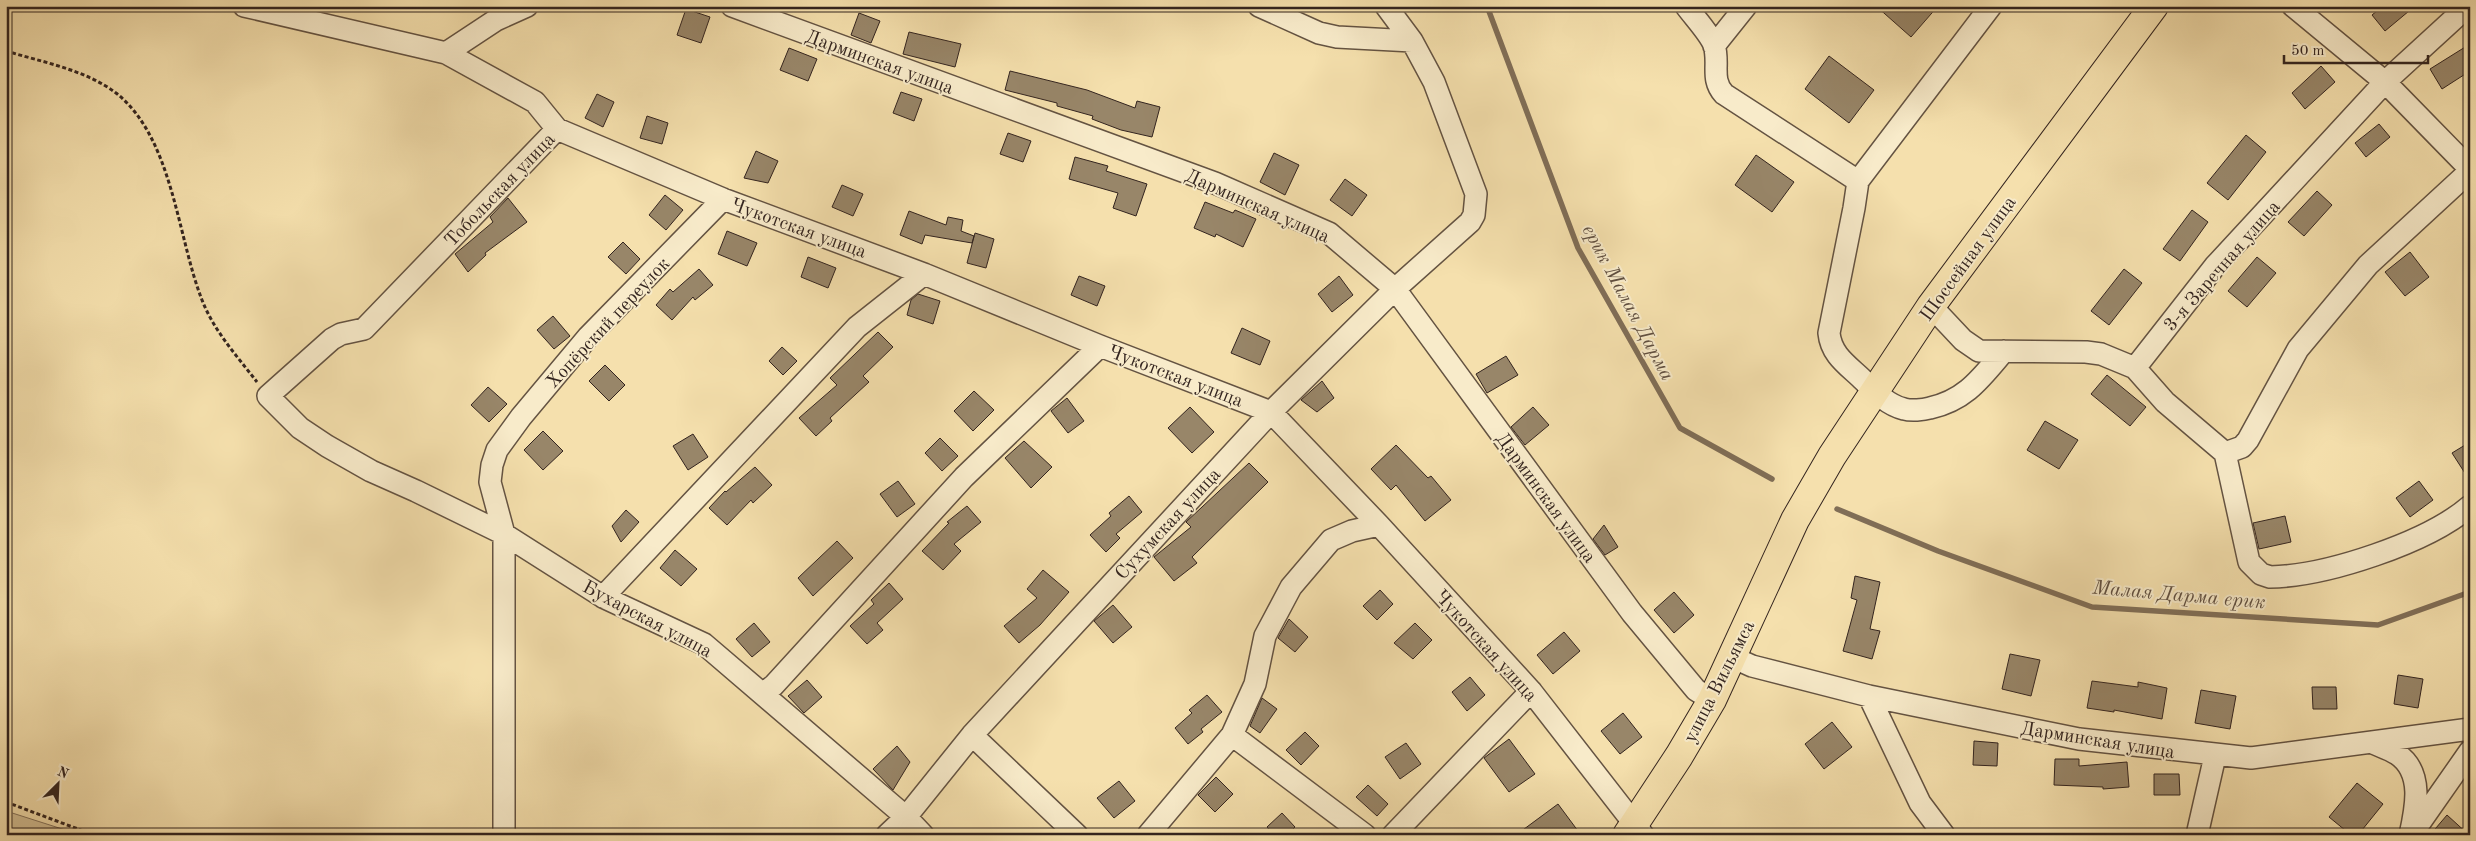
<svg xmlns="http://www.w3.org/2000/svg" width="2476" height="841" font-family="'Old Standard TT',serif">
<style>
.green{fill:#d4c095;stroke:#84725a}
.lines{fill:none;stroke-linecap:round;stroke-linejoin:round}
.stream{stroke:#806e57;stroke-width:5.5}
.building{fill:#988669;stroke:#33241f}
.street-casing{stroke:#645342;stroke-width:24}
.primary-casing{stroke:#33241f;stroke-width:30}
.path{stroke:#33241f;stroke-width:3;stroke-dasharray:4 2.5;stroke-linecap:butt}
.street{stroke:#f8ebca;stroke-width:21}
.primary{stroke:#f5e0ad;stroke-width:28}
.labels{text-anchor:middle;stroke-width:4;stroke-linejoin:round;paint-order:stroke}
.street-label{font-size:19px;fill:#33241f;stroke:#f8ebca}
.water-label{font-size:20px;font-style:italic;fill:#604f40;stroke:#f8ebca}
</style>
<rect width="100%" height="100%" fill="#f5e0ad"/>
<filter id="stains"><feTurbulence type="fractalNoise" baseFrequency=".004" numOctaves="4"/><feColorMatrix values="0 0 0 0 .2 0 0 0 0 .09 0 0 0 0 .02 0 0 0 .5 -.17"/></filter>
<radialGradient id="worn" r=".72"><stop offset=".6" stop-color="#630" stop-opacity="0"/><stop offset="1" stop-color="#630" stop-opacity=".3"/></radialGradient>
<path class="green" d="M6,811l75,24h-75z"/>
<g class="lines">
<path class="stream" d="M1487,6l91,242 102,180 92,51
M1837,509l101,42 154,56 286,18 92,-33"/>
</g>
<path class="building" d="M1876,6h62l-27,31z
M2383,6h32l-30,25 -13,-16z
M686,9l24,8 -9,26 -24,-8z
M859,13l21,8 -9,22 -20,-8z
M909,32l52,12 -6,23 -52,-13z
M2470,44v27l-28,18 -12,-20z
M789,48l28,11 -9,22 -28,-11z
M1829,56l45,34 -25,33 -44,-34z
M2321,66l14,16 -30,27 -13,-16z
M1010,71l77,19 48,18 2,-7 23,6 -8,30 -31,-7 -29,-11 1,-3 -36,-10v-3l-52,-13z
M901,92l21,7 -8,22 -21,-8z
M597,94l17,8 -11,25 -18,-9z
M647,116l21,7 -6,21 -22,-6z
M2379,124l11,13 -24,20 -11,-14z
M1008,133l23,8 -8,21 -23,-8z
M2246,135l20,17 -38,48 -21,-17z
M756,151l22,10 -10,22 -24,-5z
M1274,153l25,12 -14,30 -25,-13z
M1756,155l38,27 -22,30 -37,-27z
M1075,157l33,9 -2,5 41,13 -11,32 -23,-8 5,-15 -49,-14z
M1345,179l22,16 -15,21 -22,-16z
M842,185l21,9 -10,22 -21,-9z
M2317,191l15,14 -28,31 -16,-14z
M665,195l18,15 -17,20 -17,-15z
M508,198l19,24 -42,31 1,2 -18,17 -13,-18 38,-32 -3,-5z
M1205,202l28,11 2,-3 21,9 -13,28 -27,-13 -1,3 -21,-9z
M2192,210l16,12 -28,39 -17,-12z
M909,211l37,14 2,-8 15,3 -2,11 13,5 -2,7 -47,-8 -3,9 -22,-9z
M727,231l30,12 -10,23 -29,-12z
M975,233l19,6 -8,29 -19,-5z
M623,242l17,17 -14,15 -18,-17z
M2410,252l19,25 -24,19 -20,-24z
M808,257l28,11 -8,20 -27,-11z
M2257,257l19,16 -29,34 -19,-16z
M699,269l14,16 -18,15 -2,-3 -21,23 -16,-15 14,-16 3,3z
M2124,269l18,14 -33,42 -18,-14z
M1079,276l26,10 -8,20 -26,-11z
M1339,276l14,19 -21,17 -14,-18z
M918,294l22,7 -7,23 -26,-9 4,-15z
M553,316l17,20 -16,13 -17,-19z
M1242,328l28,13 -10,24 -29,-12z
M878,332l15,15 -30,29 6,6 -39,36 2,3 -16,15 -17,-18 38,-33 -7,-7z
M782,347l15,14 -14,14 -14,-14z
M1506,356l12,19 -31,18 -11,-19z
M605,365l20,20 -16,16 -20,-20z
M2107,375l39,32 -16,19 -39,-32z
M1322,381l12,17 -17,14 -16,-12z
M488,387l19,17 -18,18 -18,-17z
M974,391l20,19 -21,21 -19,-20z
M1067,398l17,23 -16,12 -17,-22z
M1190,407l24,25 -22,21 -24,-25z
M1533,407l16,18 -24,20 -14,-18z
M2045,421l33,19 -19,29 -32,-19z
M543,431l20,20 -20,19 -19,-20z
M693,434l15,23 -20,13 -15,-24z
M940,438l18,18 -16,15 -17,-18z
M1024,441l28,26 -21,21 -26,-30z
M2470,442v39l-18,-28z
M1396,445l32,33 3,-2 20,24 -26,21 -29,-36 -5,5 -20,-21z
M1249,463l19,19 -76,75 5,6 -23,18 -20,-24 37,-30 -5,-5z
M755,467l17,18 -19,18 -2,-3 -24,25 -18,-17 16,-17 1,1z
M898,481l17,23 -18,13 -17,-23z
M2419,481l14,19 -23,17 -14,-19z
M1129,496l13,16 -26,22 4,4 -14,14 -16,-17 21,-19 -2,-3z
M967,506l14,16 -27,22 7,7 -18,19 -21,-19 27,-28 -2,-1z
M626,510l13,12 -18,20 -9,-16z
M2285,516l6,26 -32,7 -6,-26z
M1604,525l14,22 -13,8 -12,-16z
M837,541l16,17 -40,38 -15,-18z
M675,550l22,19 -16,17 -21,-18z
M1043,570l26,22 -29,33 -21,18 -15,-17 33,-28 -10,-9z
M1855,576l25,6 -10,47 10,2 -8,28 -29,-8 14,-51 -6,-2z
M889,583l14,16 -26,24 6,7 -16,14 -17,-18 24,-22 -3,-4z
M1380,590l13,14 -16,16 -14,-14z
M1674,592l20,23 -20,18 -20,-23z
M1113,605l19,22 -19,16 -19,-22z
M1289,619l19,18 -13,15 -17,-14z
M754,623l16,19 -18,15 -16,-18z
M1415,623l17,17 -19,19 -19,-16z
M1564,632l16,19 -27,23 -16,-19z
M2010,654l30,6 -9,36 -29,-7z
M2398,675l25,4 -5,29 -24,-4z
M1470,677l15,18 -18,16 -15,-19z
M807,680l15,17 -18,16 -16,-17z
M2092,681l46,6v-5l29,6 -5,31 -48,-9v2l-27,-4z
M2312,687h24l1,22h-24z
M2201,690l35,6 -6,33 -35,-6z
M1207,695l15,17 -21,17 2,3 -15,12 -13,-16 17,-15 -3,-3z
M1262,698l15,11 -17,24 -10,-7z
M1623,713l19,24 -22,17 -19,-23z
M1832,722l20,25 -28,22 -19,-25z
M1305,732l14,14 -18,19 -15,-15z
M1509,739l26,35 -26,18 -25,-34z
M1974,741l24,2 -1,23 -24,-1z
M1406,743l15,21 -21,15 -15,-22z
M897,746l13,16 -17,28 -20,-21z
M2055,759h24v7l48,-4 2,25 -26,2v-2l-49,-2z
M2154,774h25l1,21h-26z
M1216,777l17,17 -18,18 -17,-17z
M1119,781l16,20 -21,17 -17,-20z
M2357,783l26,21 -25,31h-7l-22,-18z
M1368,785l20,19 -11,12 -21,-19z
M1558,804l23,31h-65z
M1282,813l13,14 -8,8h-13l-7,-8z
M2447,815l22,20h-39z"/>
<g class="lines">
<defs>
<path id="street" d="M244,6l202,47
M527,6l-31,14 -50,33 89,49 22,27 -193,200 -23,5 -9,5 -64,57 32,32 27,18 44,25 45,20 88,43 99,63 101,47 202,173 17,18
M732,6l483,177 114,50 66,56 237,324 64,77 16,10
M1259,6l60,27 18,4 75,4
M1686,6c8,11 24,28 28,39 6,18 -4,34 10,49l134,87
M1991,6l-133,175 -4,27 -25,125c2,21 17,31 32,45 12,12 26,27 43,31 7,2 19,1 26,-1 36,-8 51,-30 74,-57
M2293,6l92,76 85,87
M1714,46l32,-40
M557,129l166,70 201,75 176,72 171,66 108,113 152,166 112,144
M1931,306l32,34 16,11 107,1 15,2 34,14 80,-102 170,-184 83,-76
M2135,368l30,34 60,51 17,-6 6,-7 50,-91 70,-84 102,-94
M2225,453l24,109 12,12 9,3c56,-1 157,-34 200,-71
M603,597l254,-270 67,-53
M1732,657l20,9 117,30 210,43 172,19 219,-29
M764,693l10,-8 190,-208 136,-131
M1869,696l51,107 24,32
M972,735l105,100
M1232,735l133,100
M2371,742c8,4 18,7 26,12 27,18 19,54 13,81
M2414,831l56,-80
M504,835v-301l-14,-52 2,-17 5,-15 24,-33 67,-80 135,-138
M887,835l19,-18 66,-82 299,-323 124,-123 75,-67 4,-7 2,-21 -42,-112 -22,-41 -26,-35
M1148,835l84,-100 23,-51 10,-48 26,-49 40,-47 21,-9 27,-6
M1393,835l138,-144
M2197,835l18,-79"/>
<path id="primary" d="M1627,835l52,-79 33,-56 83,-180 37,-64 99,-150 223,-300"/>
</defs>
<use href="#street" class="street-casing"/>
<use href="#primary" class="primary-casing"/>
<path class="path" d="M6,51c36,11 80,19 110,42 57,45 61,143 86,207 12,31 35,56 55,82
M6,802l88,33"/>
<use href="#street" class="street"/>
<use href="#primary" class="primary"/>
</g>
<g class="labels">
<g class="street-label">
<text transform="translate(880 61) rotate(20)" y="7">Дарминская улица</text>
<text transform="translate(499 189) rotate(-46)" y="7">Тобольская улица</text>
<text transform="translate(1258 205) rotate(24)" y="7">Дарминская улица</text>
<text transform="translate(799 227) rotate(20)" y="7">Чукотская улица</text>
<text transform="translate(1967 258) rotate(-54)" y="7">Шоссейная улица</text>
<text transform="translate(2221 265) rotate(-49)" y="7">3-я Заречная улица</text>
<text transform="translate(607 322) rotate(-47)" y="7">Хопёрский переулок</text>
<text transform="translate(1176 375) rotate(21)" y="7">Чукотская улица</text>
<text transform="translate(1547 497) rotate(54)" y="7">Дарминская улица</text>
<text transform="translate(1167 523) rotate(-47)" y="7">Сухумская улица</text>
<text transform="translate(648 618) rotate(28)" y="7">Бухарская улица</text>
<text transform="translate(1487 645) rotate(48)" y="7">Чукотская улица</text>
<text transform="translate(1718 681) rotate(-63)" y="7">улица Вильямса</text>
<text transform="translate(2098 739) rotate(9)" y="7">Дарминская улица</text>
</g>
<g class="water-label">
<text transform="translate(1629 302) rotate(62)" y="7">ерик Малая Дарма</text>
<text transform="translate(2179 594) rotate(5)" y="7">Малая Дарма ерик</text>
</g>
</g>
<rect width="2476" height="841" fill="none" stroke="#f5e0ad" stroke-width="25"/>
<rect x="8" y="8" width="2461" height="826" fill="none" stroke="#33241f" stroke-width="2.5"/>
<rect x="12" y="12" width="2451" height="816" fill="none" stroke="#33241f"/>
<g transform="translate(58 784) rotate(24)" stroke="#f8ebca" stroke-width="4" paint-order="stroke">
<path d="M0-4L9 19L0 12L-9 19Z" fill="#33241f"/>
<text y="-8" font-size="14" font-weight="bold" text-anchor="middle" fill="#33241f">N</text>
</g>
<path d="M2284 55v8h144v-8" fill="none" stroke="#33241f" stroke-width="2.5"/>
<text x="2291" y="55" font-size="15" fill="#33241f" stroke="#f8ebca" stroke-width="4" paint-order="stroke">50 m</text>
<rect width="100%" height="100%" filter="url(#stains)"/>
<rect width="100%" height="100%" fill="url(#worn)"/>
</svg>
